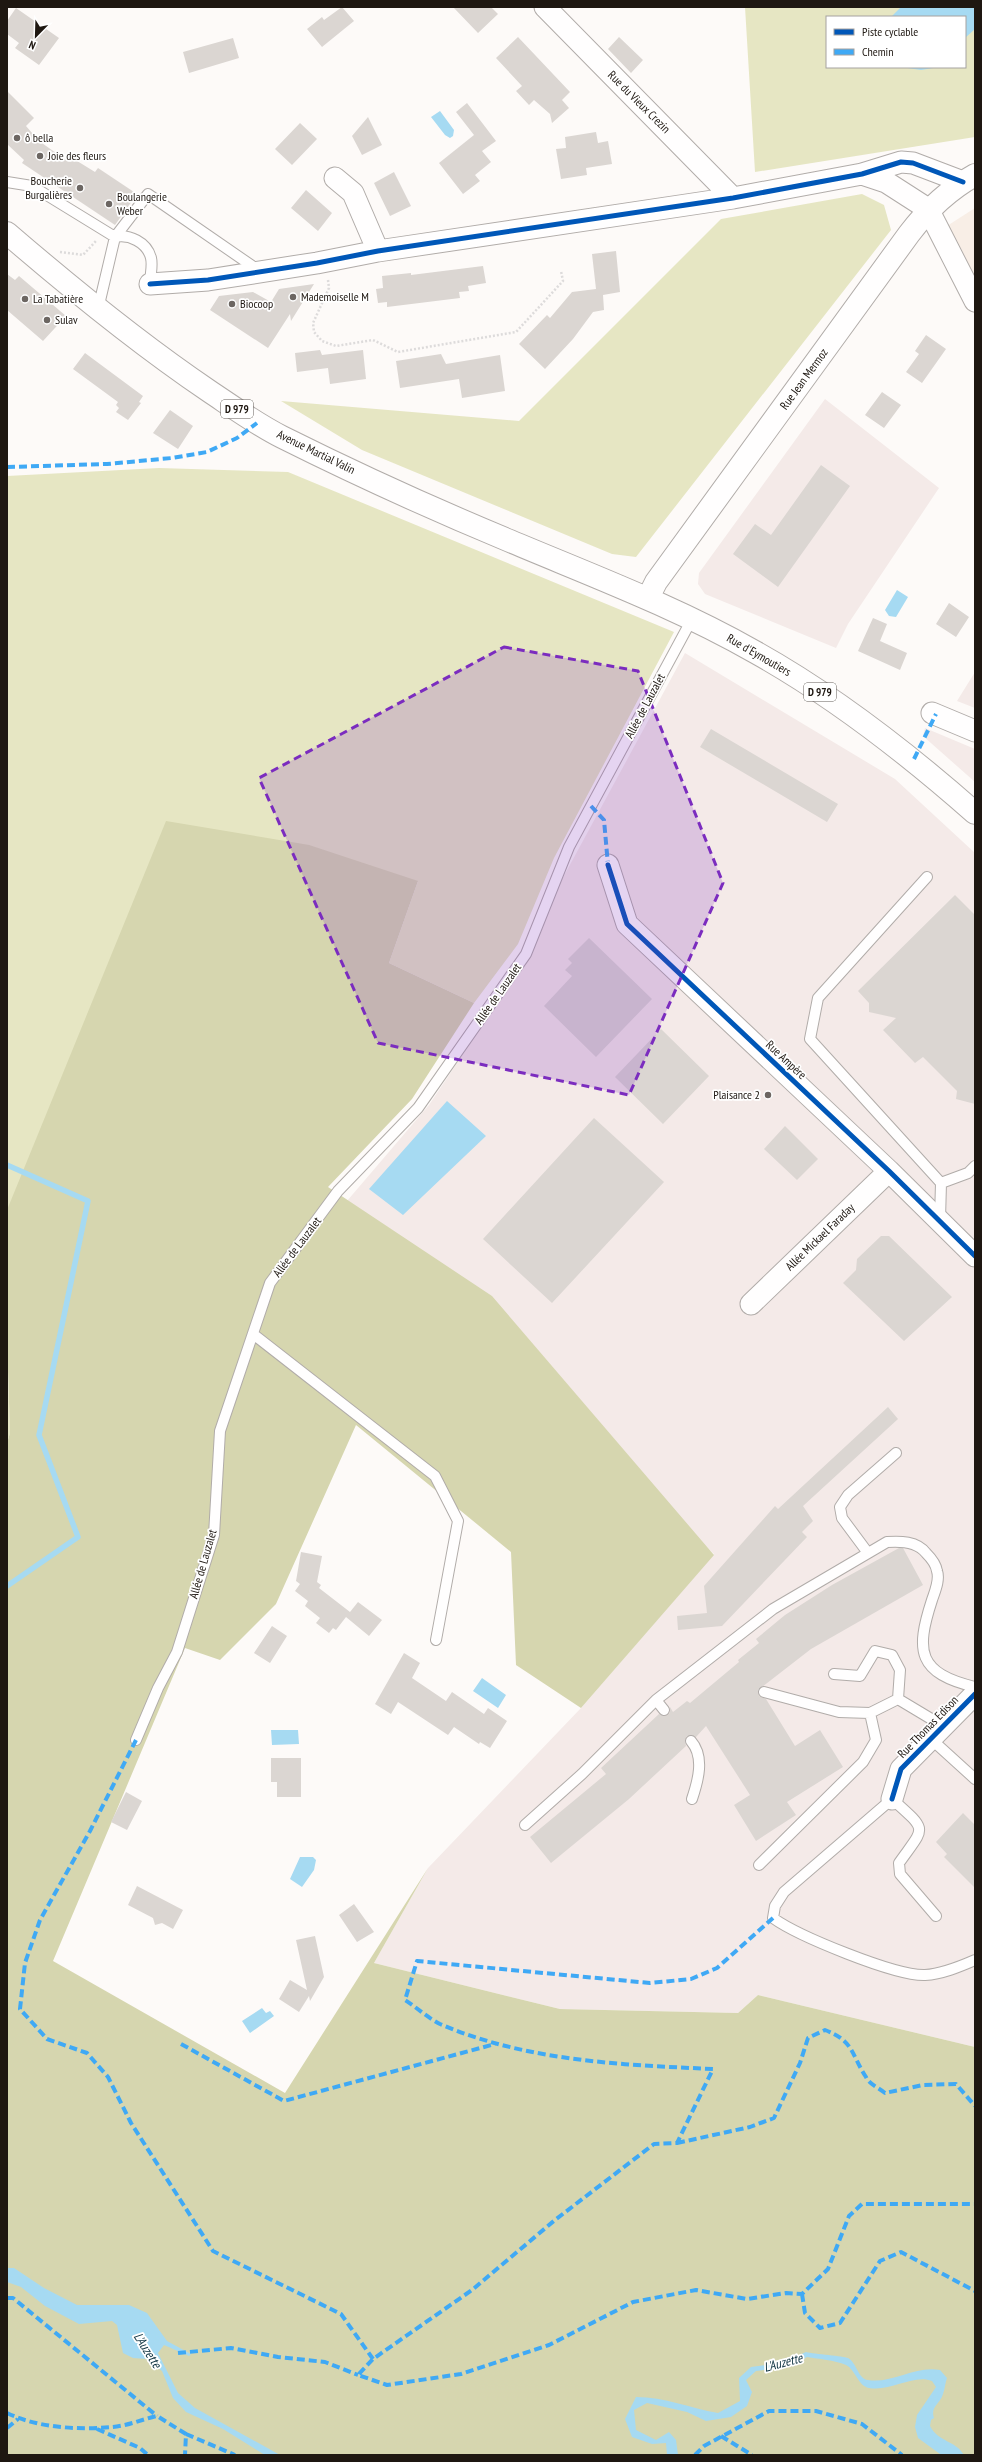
<svg xmlns="http://www.w3.org/2000/svg" width="982" height="2462" font-family="'PT Sans Narrow',sans-serif">
<style>
.built{fill:#f8eee6}
.industrial{fill:#f4eae8}
.green{fill:#e6e6c3;fill-rule:evenodd}
.forest{fill:#d6d6af}
.water{fill:#a6daf2}
.lines{fill:none;stroke-linecap:round;stroke-linejoin:round}
.stream{stroke:#a6daf2;stroke-width:5.5}
.building{fill:#dbd6d2}
.service-casing{stroke:#b1aca9;stroke-width:12}
.minor-casing{stroke:#b1aca9;stroke-width:23}
.primary-casing{stroke:#b1aca9;stroke-width:24}
.path{stroke:#dddbdb;stroke-width:2.5;stroke-dasharray:2 2;stroke-linecap:butt}
.service{stroke:#fffefe;stroke-width:10}
.minor{stroke:#fffefe;stroke-width:21}
.primary{stroke:#fffefe;stroke-width:22}
.quiet{stroke:#3fa9f5;stroke-width:4;stroke-dasharray:8 4;stroke-linecap:butt}
.cycleway-casing{stroke:#fff;stroke-width:8}
.cycleway{stroke:#0057b8;stroke-width:5}
.marked{fill:#7b2cbf;fill-opacity:0.2;stroke:#7b2cbf;stroke-width:3;stroke-dasharray:8 5;stroke-linejoin:round}
.poi-dot{fill:#6c6662;stroke:#fff;stroke-width:1.5}
.labels{text-anchor:middle;stroke-width:3.5;stroke-linejoin:round;paint-order:stroke}
.shield{fill:#fff;stroke:#625d58;stroke-width:1}
.shield-label{font-size:11px;font-weight:bold;fill:#1e1711}
.street-label{font-size:12px;fill:#1e1711;stroke:#fff}
.poi-label{font-size:12px;fill:#1e1711;stroke:#fff;text-anchor:start}
.water-label{font-size:13px;font-style:italic;fill:#103442;stroke:#fff}
</style>
<rect width="100%" height="100%" fill="#fdfaf8"/>
<path class="built" d="M975,208v72l-28,-54z"/>
<path class="industrial" d="M825,399l114,89 -91,136 -12,24 -131,-54 -7,-10 1,-11z
M685,653l210,126 80,74v1194l-217,-52 -20,18 -178,-4 -186,-46 54,-95 153,-160 133,-154 -373,-346 88,-103 103,-154 27,-66z
M975,672v36l-18,-7z
M925,728l50,21v33l-52,-46z"/>
<path class="green" d="M745,7h230v130l-220,35zM827,17h138v50h-138z
M862,194l22,11 7,25 -255,327 -24,-3 -250,-104 -81,-49 238,20 202,-202z
M159,468l129,4 386,160 -120,226 -36,86 -44,59 -85,-40 29,-82 -411,386v-791z
M7,1341l3,92 -3,10z"/>
<path class="forest" d="M166,821l143,24 109,36 -29,82 85,40 -62,96 -84,88 164,109 222,259 -133,153 -65,-43 -5,-113 -155,-127 -80,179 -56,56 -35,-12 -132,313 232,132 143,-225 -54,95 186,46 178,4 20,-18 217,52v408h-968v-1012l3,-10 -3,-92v-131z"/>
<path class="water" d="M901,7h74v22l-10,9v-21h-74z
M901,67h38l-18,3z
M440,111l14,19 -1,6 -3,2 -5,-3 -14,-18z
M897,590l11,7 -12,20 -7,-1 -4,-6z
M447,1101l39,35 -83,79 -34,-26z
M482,1678l24,17 -8,13 -25,-17z
M271,1730h27l1,14 -27,1z
M300,1857h13l3,3 -2,10 -12,17 -12,-8z
M262,2008l4,5 4,-2 4,5 -24,17 -8,-12z
M7,2268h7l30,20 33,17h52l18,8 20,28 24,13 -2,2 -25,-11 -6,8 20,40 17,15 85,47h-15l-42,-26 -37,-17 -13,-14 -11,-27 -15,-12 -14,-1 -10,-5 -6,-28 -5,-4 -33,3 -34,-18 -24,-19 -14,-5z
M806,2352c8,2 38,4 42,6 9,5 10,21 20,22 24,4 48,-15 72,-10l7,8c-2,5 -2,11 -4,16 -3,10 -13,13 -9,24l-3,2 -1,6c8,16 25,14 34,29l-24,-1 -22,-16 -3,-11 2,-12 19,-28 -4,-6c-19,-7 -41,11 -63,7 -11,-2 -14,-19 -23,-23 -12,-5 -27,-6 -39,-8l-15,9 -36,5 -10,9 6,12 -5,14 -16,11 -25,4 -19,-9 -40,-9 -13,7 2,20 20,10 13,-8 7,8 2,15h-11l-1,-12 -14,1 -20,-7 -7,-18 11,-22c29,0 54,11 82,16l22,-12 -1,-23 12,-11 31,-4z"/>
<g class="lines">
<path class="stream" d="M7,1165l81,36 -49,234 39,102 -71,49"/>
</g>
<path class="building" d="M342,7l12,14 -32,26 -15,-18 15,-12 2,3z
M453,7h38l7,7 -20,19z
M16,8l43,30 -20,27 -24,-17 4,-5 -12,-9v-13z
M518,37l52,55 -8,8 7,8 -17,15 -2,-9 -16,-14 -5,5 -13,-14 6,-5 -26,-28z
M619,37l24,23 -12,13 -23,-24z
M233,38l6,20 -50,15 -6,-21z
M7,91l27,27 -8,8 13,15 27,19 3,-4 26,16 3,-4 39,26 -22,31 -93,-62 2,-3 -17,-16z
M467,103l29,38 -14,10 9,11 -16,13 5,6 -17,13 -24,-31 35,-28 -18,-23z
M368,117l14,28 -20,10 -10,-19z
M300,123l17,16 -25,26 -17,-16z
M596,132l2,11 10,-2 4,23 -26,4 1,7 -26,4 -5,-30 10,-1 -1,-11z
M394,172l17,34 -21,10 -16,-33z
M306,190l26,23 -14,18 -27,-23z
M616,251l4,41 -17,3 1,15 -11,2 -20,27 -28,30 -26,-25 28,-29 3,3 22,-26 24,-3 -4,-35z
M483,266l3,17 -18,3 1,5 -10,1 1,6 -73,9v-5l-9,1 -2,-14 7,-1 -1,-12 29,-3v2z
M7,274l8,6 4,-4 47,40 -23,25 -36,-31z
M314,284l-23,37 -1,-7 -22,34 -58,-38 9,-14 34,-4 18,10 8,-13z
M926,335l20,14 -24,34 -16,-11 13,-18 -4,-3z
M320,350l2,5 41,-5 3,29 -36,5 -2,-16 -31,4 -2,-19z
M85,353l58,43 -4,6 2,1 -13,17 -12,-8 3,-4 -3,-3 2,-3 -45,-33z
M441,354l5,10 54,-9 5,36 -43,7 -3,-19 -59,9 -4,-27z
M882,392l19,13 -17,23 -19,-13z
M170,410l23,16 -15,23 -25,-16z
M821,465l29,21 -72,101 -45,-33 22,-30 16,11z
M949,603l20,14 -13,20 -20,-13z
M873,618l14,6 -7,17 27,12 -7,17 -42,-19z
M711,729l127,75 -11,18 -127,-75z
M955,895l20,20v189l-19,-5 1,-8 -34,-34 -8,6 -32,-33 13,-12 -27,-6v-9l-11,-12z
M589,938l63,61 -56,58 -52,-51 28,-30 -7,-6 7,-7 -4,-4z
M661,1029l48,47 -46,48 -48,-47z
M594,1118l70,64 -112,121 -69,-64z
M785,1126l33,33 -21,21 -33,-31z
M881,1236h8l63,61 -48,44 -61,-58 13,-13 1,-11z
M888,1407l10,12 -95,87 10,15 -11,11 5,5 -85,89 -44,4 -1,-14 30,-3 -3,-27 71,-80 3,3z
M899,1548h4l20,37 -112,64 -53,41 1,6 7,3 29,47 25,-16 23,37 -56,35 9,13 -40,26 -22,-36 16,-10 -44,-69 -10,11 -9,-1 -2,5 1,5 -57,53 -78,64 -21,-26 76,-63 -5,-6 58,-54 6,2 5,-3v-6l3,5 14,-11 3,2 49,-41 -1,-2 21,-17 -3,-4 29,-24 47,-30z
M301,1552l21,4 -5,26 4,3 -2,3 31,24 8,-10 24,18 -13,16 -23,-19 -10,13 -3,-2 -4,5 -13,-10 4,-5 -15,-12 3,-5 -13,-10 5,-7 -4,-3z
M272,1626l15,10 -17,27 -16,-10z
M404,1653l16,10 -8,15 34,23 6,-9 32,22 4,-6 19,13 -17,27 -10,-6 -1,2 -25,-17 -6,8 -50,-33 -7,12 -16,-10z
M271,1758h30v39h-24v-15h-6z
M126,1792l16,9 -15,29 -16,-8z
M963,1813l12,12v63l-31,-31 3,-3 -11,-12z
M137,1886l46,24 -10,19 -11,-6 -7,2 -2,-7 -25,-13z
M354,1904l20,28 -17,10 -18,-27z
M315,1936l9,41 -14,24 -1,-5 -10,16 -20,-13 11,-19 17,10 -11,-50z"/>
<g class="lines">
<defs>
<path id="service" d="M7,182l25,4 83,51c14,-3 32,5 36,21 2,8 -1,18 -1,26
M98,309l17,-72 33,-43 110,76
M927,877l-109,121 -8,41 131,144 27,-10 7,-7
M940,1219l1,-36
M253,1334l182,142 23,45 -22,119
M868,1553l-26,-35 -2,-11 8,-12 48,-42
M834,1674l26,2 15,-25 17,4 8,15 -2,29 45,27
M764,1692l75,20 31,1
M656,1700l8,10
M931,1739l44,40
M136,1740l22,-52 19,-36 37,-117 6,-104 50,-148 68,-92 80,-83 108,-154 43,-107 123,-228
M691,1741c14,16 7,40 1,58
M525,1825l57,-51 74,-74 117,-91 114,-67c13,-1 30,-1 39,11 5,5 10,11 11,18 3,9 -2,20 -5,29 -17,52 -14,73 43,87
M759,1865l104,-103 13,-22 -6,-27 28,-14
M936,1916l-36,-42 -1,-11c26,-37 30,-31 -7,-64l-108,93 -9,14 -2,12c25,18 122,58 152,57 17,-1 34,-8 50,-15"/>
<path id="minor" d="M545,7l188,191
M862,174l24,8 42,27 47,92
M335,178l18,15 25,58
M150,284l58,-4 109,-17 61,-12 355,-53 129,-24 39,-12 12,1 50,19
M932,713l43,18
M608,865l19,59 262,247 86,85
M751,1304l138,-133
M892,1799l9,-30 74,-75"/>
<path id="primary" d="M7,233c65,56 131,110 202,158 24,16 47,33 73,46 74,37 151,72 228,104 83,35 166,66 245,111 79,44 152,101 220,161
M648,598l8,-16 253,-348c19,-25 39,-44 66,-59"/>
</defs>
<use href="#service" class="service-casing"/>
<use href="#minor" class="minor-casing"/>
<use href="#primary" class="primary-casing"/>
<path class="path" d="M60,252l23,3 13,-14
M328,280l1,8 -16,35 1,9 8,9 14,5 37,-6 25,12 118,-20 47,-51 -2,-10"/>
<use href="#service" class="service"/>
<use href="#minor" class="minor"/>
<use href="#primary" class="primary"/>
<path class="quiet" d="M7,467l100,-3 65,-6 35,-6 30,-14 20,-15
M914,759l22,-45
M591,806l13,14 4,45
M136,1740l-46,91 -50,89 -15,43 -5,46 27,30 40,14 21,24 23,46 82,128 128,63 32,45
M773,1918l-56,50 -26,11 -41,4 -233,-22 -12,39c11,7 23,18 35,24 86,37 181,41 273,45l-36,74 -23,1 -99,76 -83,70 -99,69 -15,16 29,10 74,-11 88,-29 84,-43 63,-12 51,9 39,-6 16,1 26,-25 21,-53 13,-12h113
M181,2044l103,57 211,-57
M677,2143l73,-16 24,-9 26,-55 8,-25 17,-8c29,11 26,24 41,47 3,7 13,11 19,16l38,-8 33,-1 19,22
M802,2294l3,19 15,15 20,-5 40,-62 21,-9 74,39
M7,2298h6l144,118
M178,2353l53,-5 47,9 47,5 33,13
M7,2413c31,15 71,17 105,14 15,-1 31,-8 45,-11l29,18 -1,21
M7,2428l11,-9
M97,2429l43,19 8,7
M186,2434l49,21
M721,2436l31,19
M695,2455l9,-9 65,-35h47l46,13 40,31"/>
<defs>
<path id="cycleway" d="M150,284l58,-4 109,-17 61,-12 355,-53 129,-24 39,-12 12,1 50,19
M608,865l19,59 262,247 86,85
M892,1799l9,-30 74,-75"/>
</defs>
<use href="#cycleway" class="cycleway-casing"/>
<use href="#cycleway" class="cycleway"/>
</g>
<path class="marked" d="M504,647l134,24 85,212 -94,212 -251,-52 -119,-265z"/>
<g class="poi-dot">
<circle cx="17" cy="138" r="4"/>
<circle cx="40" cy="156" r="4"/>
<circle cx="80" cy="188" r="4"/>
<circle cx="109" cy="204" r="4"/>
<circle cx="293" cy="297" r="4"/>
<circle cx="25" cy="299" r="4"/>
<circle cx="232" cy="304" r="4"/>
<circle cx="47" cy="320" r="4"/>
<circle cx="768" cy="1095" r="4"/>
</g>
<g class="labels">
<g class="shield">
<rect x="221" y="400" width="32" height="18" rx="3"/>
<rect x="804" y="683" width="32" height="18" rx="3"/>
</g>
<g class="shield-label">
<text x="237" y="413">D 979</text>
<text x="820" y="696">D 979</text>
</g>
<g class="street-label">
<text transform="translate(639 102) rotate(45)" y="4">Rue du Vieux Crezin</text>
<text transform="translate(804 379) rotate(-54)" y="4">Rue Jean Mermoz</text>
<text transform="translate(316 452) rotate(26)" y="4">Avenue Martial Valin</text>
<text transform="translate(759 655) rotate(30)" y="4">Rue d'Eymoutiers</text>
<text transform="translate(645 706) rotate(-62)" y="4">Allée de Lauzalet</text>
<text transform="translate(498 994) rotate(-55)" y="4">Allée de Lauzalet</text>
<text transform="translate(786 1060) rotate(43)" y="4">Rue Ampère</text>
<text transform="translate(820 1237) rotate(-44)" y="4">Allée Mickael Faraday</text>
<text transform="translate(297 1247) rotate(-53)" y="4">Allée de Lauzalet</text>
<text transform="translate(203 1564) rotate(-74)" y="4">Allée de Lauzalet</text>
<text transform="translate(928 1727) rotate(-46)" y="4">Rue Thomas Edison</text>
</g>
<g class="poi-label">
<text x="25" y="142">ô bella</text>
<text x="48" y="160">Joie des fleurs</text>
<text x="72" y="185" text-anchor="end">Boucherie<tspan x="72" dy="14">Burgalières</tspan></text>
<text x="117" y="201">Boulangerie<tspan x="117" dy="14">Weber</tspan></text>
<text x="301" y="301">Mademoiselle M</text>
<text x="33" y="303">La Tabatière</text>
<text x="240" y="308">Biocoop</text>
<text x="55" y="324">Sulav</text>
<text x="760" y="1099" text-anchor="end">Plaisance 2</text>
</g>
<g class="water-label">
<text transform="translate(148 2350) rotate(57)" y="5">L'Auzette</text>
<text transform="translate(783 2362) rotate(-15)" y="5">L'Auzette</text>
</g>
</g>
<rect width="982" height="2462" fill="none" stroke="#1e1711" stroke-width="16"/>
<rect x="826" y="16" width="140" height="52" fill="#ffffff" stroke="#a5a2a0"/>
<rect x="834" y="29" width="20" height="6" fill="#0057b8" stroke="#a5a2a0"/>
<text x="862" y="36" font-size="12" fill="#1e1711">Piste cyclable</text>
<rect x="834" y="49" width="20" height="6" fill="#3fa9f5" stroke="#a5a2a0"/>
<text x="862" y="56" font-size="12" fill="#1e1711">Chemin</text>
<g transform="translate(36 36) rotate(203)" stroke="#ffffff" stroke-width="3" paint-order="stroke">
<path d="M0-3L7 15L0 10L-7 15Z" fill="#1e1711"/>
<text y="-6" font-size="11" font-weight="bold" text-anchor="middle" fill="#1e1711">N</text>
</g>
</svg>
